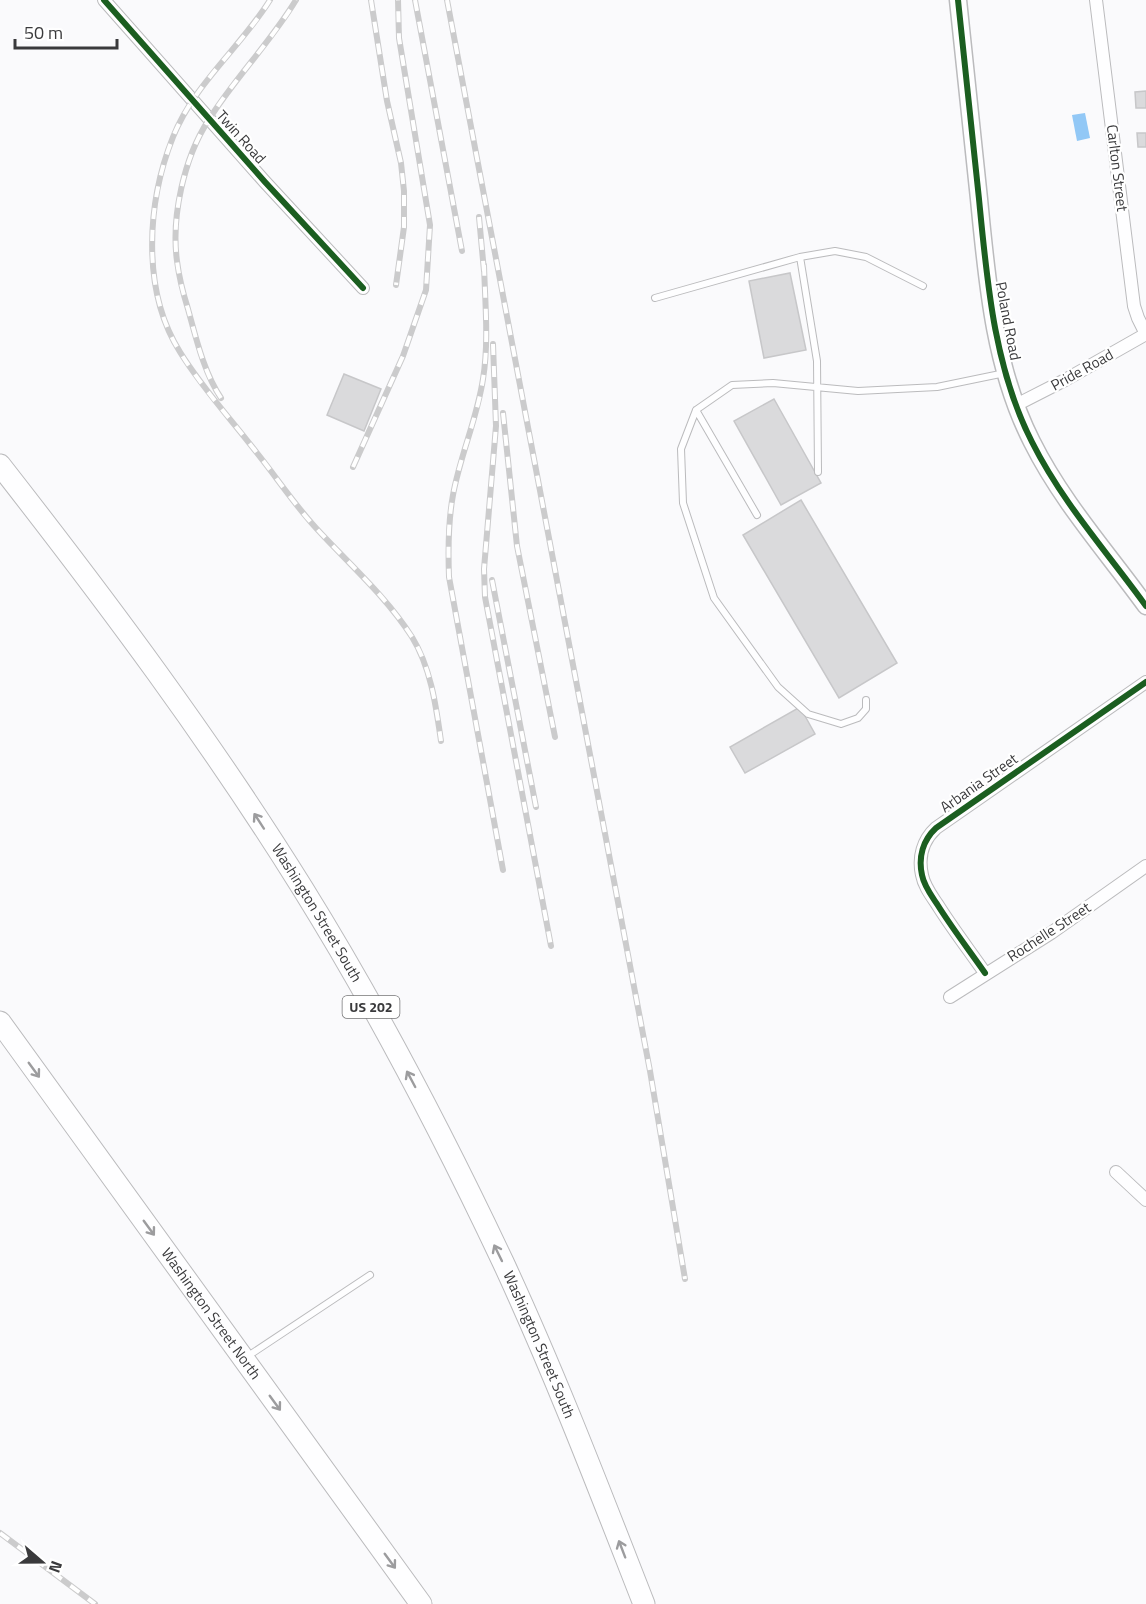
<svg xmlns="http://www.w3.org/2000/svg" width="1146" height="1604" font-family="'Titillium Web',sans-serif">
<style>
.water{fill:#92c8f6}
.building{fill:#dadadc;stroke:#c7c7c9;stroke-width:1.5}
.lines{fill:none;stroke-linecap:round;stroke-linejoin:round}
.lane-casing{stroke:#bbbbbd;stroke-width:8}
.street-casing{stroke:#bbbbbd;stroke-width:14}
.secondary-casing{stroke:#bbbbbd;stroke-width:19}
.highway-casing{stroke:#bbbbbd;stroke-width:23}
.lane{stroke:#fefeff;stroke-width:6}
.street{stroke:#fefeff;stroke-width:12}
.secondary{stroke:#fefeff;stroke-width:16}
.highway{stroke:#fefeff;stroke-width:21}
.rail-casing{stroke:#cbcbcc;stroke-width:6}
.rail{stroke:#fff;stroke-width:4;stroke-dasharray:11;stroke-linecap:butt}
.cycleway-casing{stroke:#fff;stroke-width:10}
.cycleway{stroke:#1b5e20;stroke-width:6}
.oneway{stroke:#9c9c9e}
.labels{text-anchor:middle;stroke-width:4.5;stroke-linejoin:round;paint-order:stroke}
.shield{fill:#fff;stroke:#757576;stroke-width:1.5}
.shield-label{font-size:14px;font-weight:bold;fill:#3a3a3c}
.street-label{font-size:15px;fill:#3a3a3c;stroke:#fff}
</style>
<rect width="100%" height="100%" fill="#fafafc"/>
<path class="water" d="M1085,113l5,25 -13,3 -5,-26z"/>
<path class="building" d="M1146,91v17h-10l-1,-16z
M1137,133h9v14h-8z
M790,273l16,77 -42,8 -15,-77z
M344,374l37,15 -17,42 -37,-16z
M774,399l47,84 -40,22 -47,-84z
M801,500l96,163 -58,35 -96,-163z
M800,707l15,27 -70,39 -15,-26z"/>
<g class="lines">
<defs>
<path id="lane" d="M800,257l35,-6 31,6 57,29
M655,298l145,-41 17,104 1,111
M696,410l-15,39 2,54 31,95 64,89 30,27 33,10 17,-6 8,-9v-9
M757,515l-61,-105 36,-25 41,-2 85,8 79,-4 68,-14
M245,1358l125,-83"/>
<path id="street" d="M104,0l161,182 98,106
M1096,0l38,306 4,12 8,16
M1016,405l49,-25 81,-46
M985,973c-16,-23 -33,-45 -48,-69 -6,-9 -13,-18 -15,-29 -4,-18 1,-35 14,-47l210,-146
M950,997l101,-64 95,-67
M1116,1172l30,28"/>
<path id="secondary" d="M958,0c7,66 14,133 21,199 8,82 15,169 53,243 30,60 75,110 114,164"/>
<g id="highway">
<path id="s1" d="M0,465c107,137 211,276 303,424 74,119 140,246 200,373 52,112 96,227 141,342"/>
<path id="s2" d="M0,1022l421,582"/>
</g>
</defs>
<use href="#lane" class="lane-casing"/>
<use href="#street" class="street-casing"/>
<use href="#secondary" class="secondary-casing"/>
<use href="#highway" class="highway-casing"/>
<use href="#lane" class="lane"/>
<use href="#street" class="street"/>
<use href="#secondary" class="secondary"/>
<use href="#highway" class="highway"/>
<defs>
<path id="rail" d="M270,0c-29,47 -76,84 -97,137 -26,65 -32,153 7,215 22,36 51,67 77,101 20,25 37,51 59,75 32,35 70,68 96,109 19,31 24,69 29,104
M371,0l16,101 14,62 3,28v36l-8,58
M415,0l47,251
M447,0l203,1071 35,208
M479,217l5,54
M484,265c1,37 5,77 -1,114 -6,40 -23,77 -30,116 -5,27 -5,55 -4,82l54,293
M493,344l3,82 -12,143 1,28 66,349
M221,398c-17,-25 -25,-60 -33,-89 -5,-16 -9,-32 -11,-48 -6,-44 7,-103 31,-140 26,-42 62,-78 88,-121
M503,413l14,133 38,191
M353,467l50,-111 23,-66 4,-65 -31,-187 -1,-38
M492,580l44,227
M0,1533l95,71"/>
</defs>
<use href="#rail" class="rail-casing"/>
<use href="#rail" class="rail"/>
<defs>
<path id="cycleway" d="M104,0l161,182 98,106
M958,0c7,66 14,133 21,199 8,82 15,169 53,243 30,60 75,110 114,164
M985,973c-16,-23 -33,-45 -48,-69 -6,-9 -13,-18 -15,-29 -4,-18 1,-35 14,-47l210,-146"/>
</defs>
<use href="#cycleway" class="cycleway-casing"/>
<use href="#cycleway" class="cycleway"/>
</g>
<defs><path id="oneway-shaft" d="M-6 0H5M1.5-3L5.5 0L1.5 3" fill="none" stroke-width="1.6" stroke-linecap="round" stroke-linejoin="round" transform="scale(1.5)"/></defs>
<g class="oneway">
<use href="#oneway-shaft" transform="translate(259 821) rotate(-123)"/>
<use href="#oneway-shaft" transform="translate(34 1070) rotate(54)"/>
<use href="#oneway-shaft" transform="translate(411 1079) rotate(-118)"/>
<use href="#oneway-shaft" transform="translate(149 1228) rotate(54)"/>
<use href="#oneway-shaft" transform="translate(498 1253) rotate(-116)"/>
<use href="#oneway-shaft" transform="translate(275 1403) rotate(54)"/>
<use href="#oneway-shaft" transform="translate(622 1549) rotate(-111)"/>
<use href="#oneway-shaft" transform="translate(390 1561) rotate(54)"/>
</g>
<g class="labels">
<rect class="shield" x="342.5" y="996" width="57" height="22" rx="4.5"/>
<g class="shield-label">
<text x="371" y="1012">US 202</text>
</g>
<g class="street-label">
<text transform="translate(241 137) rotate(48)" y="5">Twin Road</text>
<text transform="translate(1117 168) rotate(83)" y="5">Carlton Street</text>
<text transform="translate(1008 321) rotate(79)" y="5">Poland Road</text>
<text transform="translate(1082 370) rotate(-29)" y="5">Pride Road</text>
<text transform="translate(979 783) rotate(-35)" y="5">Arbania Street</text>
<text dy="5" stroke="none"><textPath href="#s1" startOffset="549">Washington Street South</textPath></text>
<text transform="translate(1049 932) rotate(-33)" y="5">Rochelle Street</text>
<text dy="5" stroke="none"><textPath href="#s2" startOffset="360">Washington Street North</textPath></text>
<text dy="5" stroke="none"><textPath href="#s1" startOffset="1035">Washington Street South</textPath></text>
</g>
</g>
<g transform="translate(42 1562) rotate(110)" stroke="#ffffff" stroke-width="4.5" paint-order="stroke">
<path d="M0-4.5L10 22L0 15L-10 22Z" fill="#3a3a3c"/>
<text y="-9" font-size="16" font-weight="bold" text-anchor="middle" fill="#3a3a3c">N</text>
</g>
<path d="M15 39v9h102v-9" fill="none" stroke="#3a3a3c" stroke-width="3"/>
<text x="24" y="39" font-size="18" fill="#3a3a3c" stroke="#ffffff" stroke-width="4.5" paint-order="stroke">50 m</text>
</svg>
